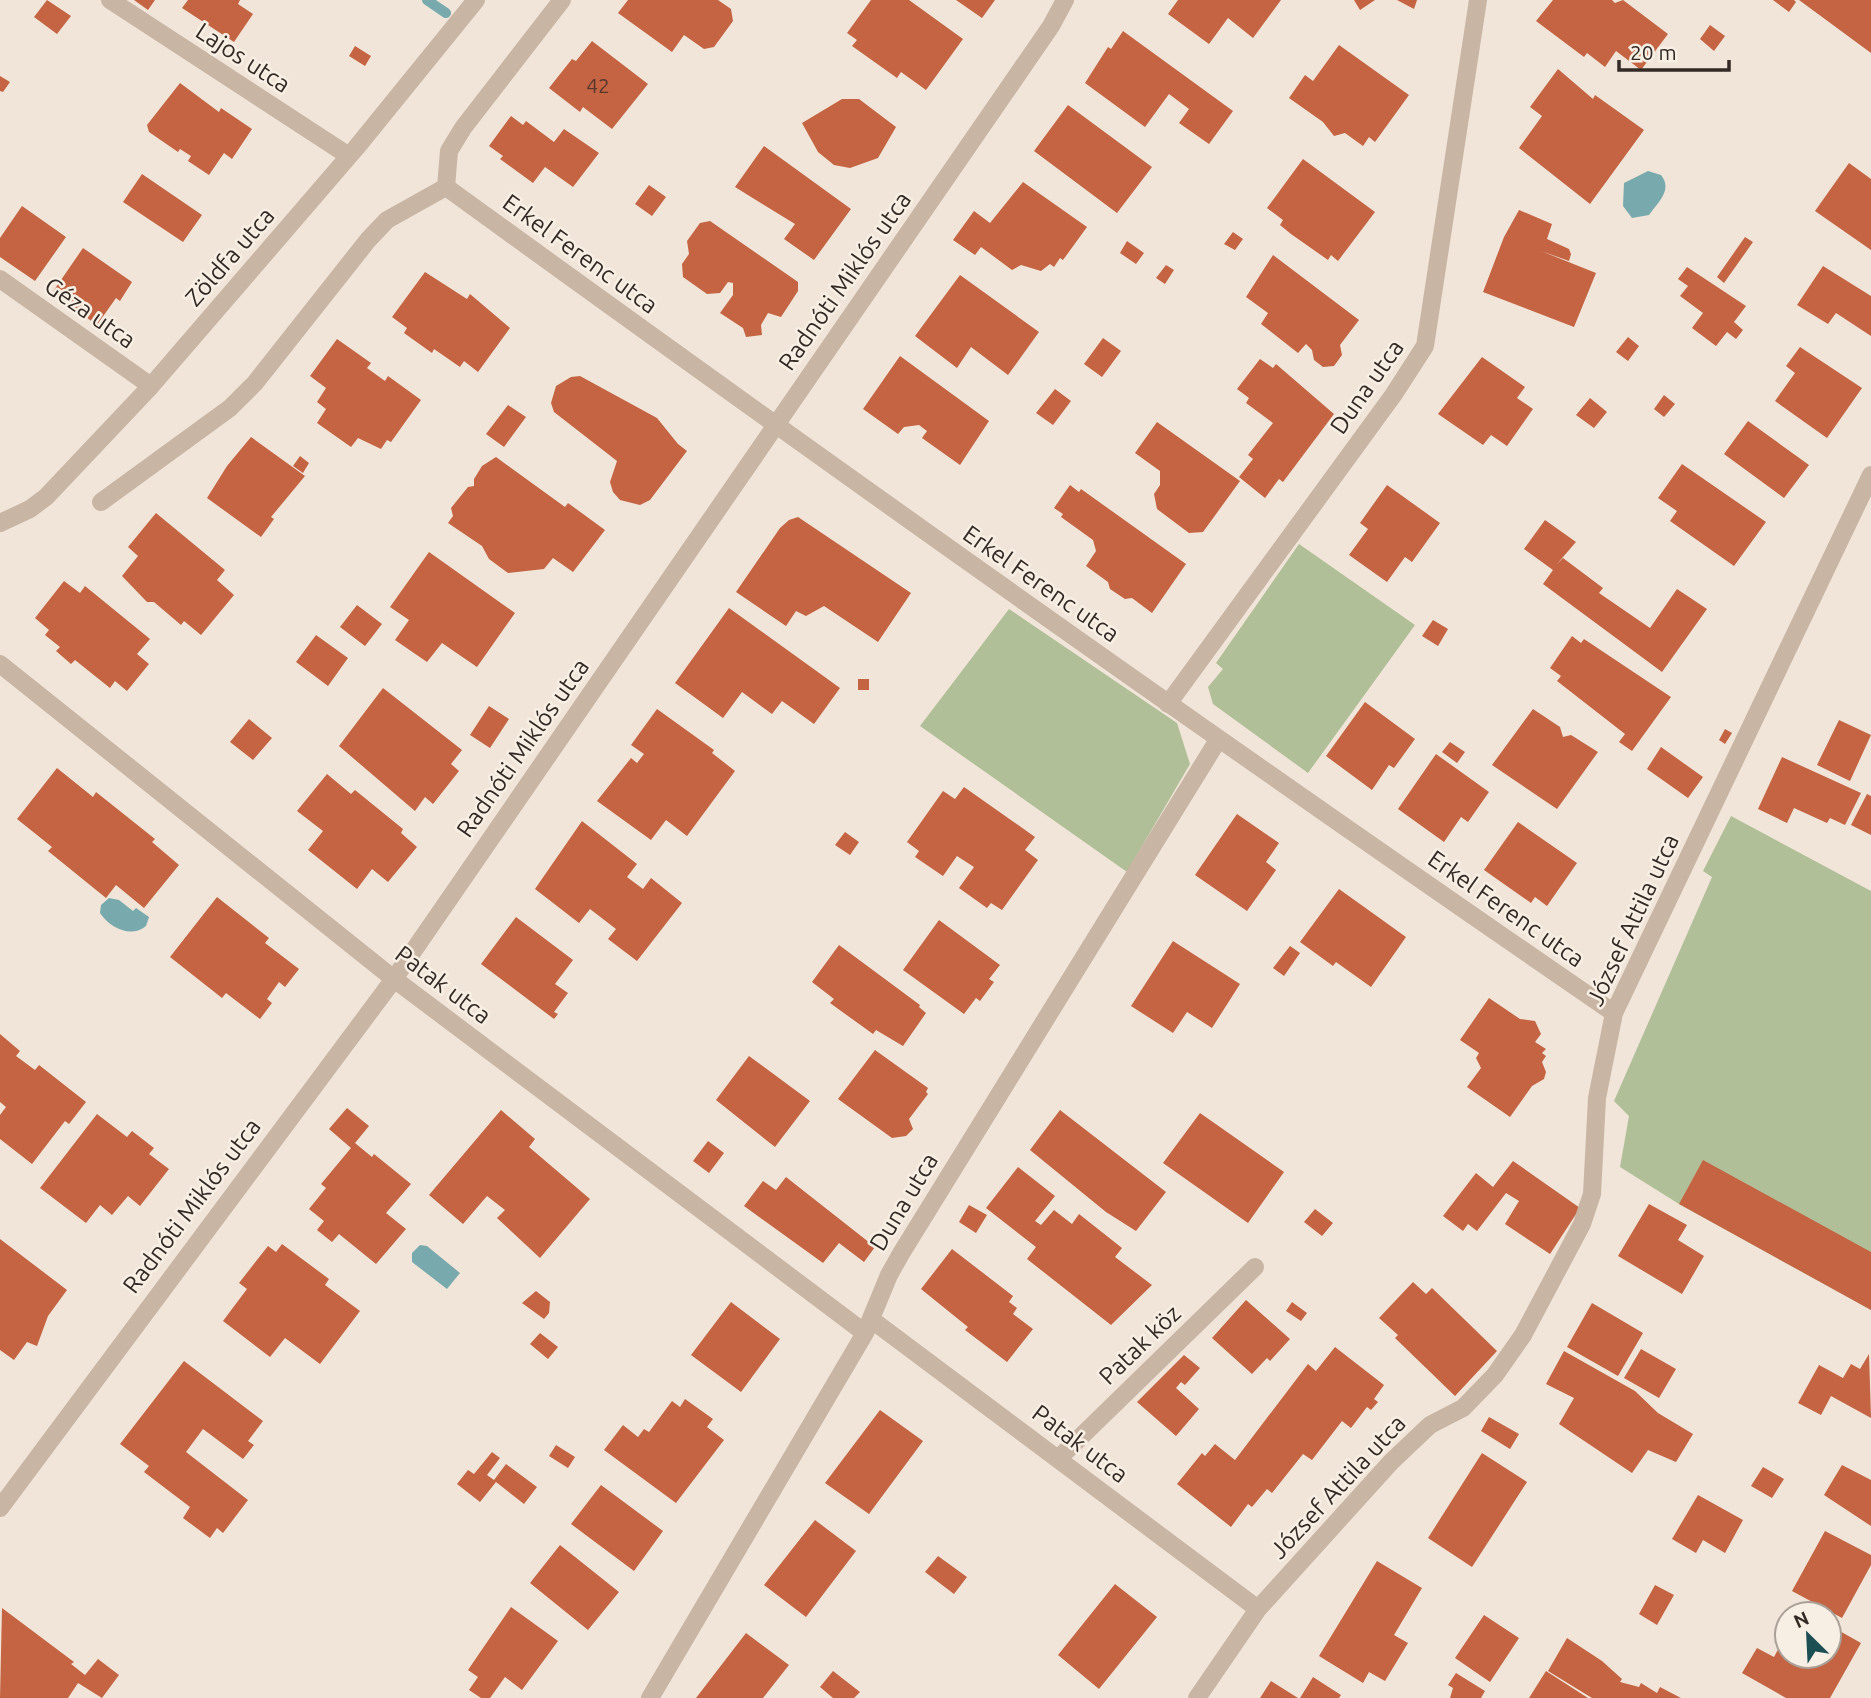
<svg xmlns="http://www.w3.org/2000/svg" width="1871" height="1698" font-family="Ubuntu,sans-serif">
<style>
.green{fill:#b1bf98}
.water{fill:#78aaad}
.lines{fill:none;stroke-linecap:round;stroke-linejoin:round}
.stream{stroke:#78aaad;stroke-width:10}
.building{fill:#c46443}
.street{stroke:#c8b5a4;stroke-width:18}
.labels{text-anchor:middle;stroke-width:5;stroke-linejoin:round;paint-order:stroke}
.number-label{font-size:21px;fill:#57382d}
.street-label{font-size:24px;fill:#332a26;stroke:#f8efe4}
</style>
<rect width="100%" height="100%" fill="#f0e5d8"/>
<path class="green" d="M1299,544l116,81 -107,148 -95,-69 -5,-17 15,-18 -7,-6z
M1009,609l168,114 13,41 -63,108 -207,-146z
M1731,816l140,75v419l-192,-106 -59,-37 9,-51 -15,-15 98,-224 -9,-6z"/>
<path class="water" d="M1648,171l13,4c12,15 -3,27 -12,40l-17,3 -9,-12 1,-23z
M109,898l10,2 14,11 3,-3 13,9 -3,9c-15,13 -37,1 -46,-13l1,-8z
M420,1245l7,1 33,27 -13,16 -35,-27v-9z"/>
<g class="lines">
<path class="stream" d="M427,0l19,13"/>
</g>
<path class="building" d="M47,0l24,16 -14,18 -23,-17z
M134,0h21l-7,10z
M188,0h52l-2,4 15,10 -19,28 -52,-34z
M628,0h90l13,9 2,12 -19,26 -10,2 -20,-14 -12,17 -54,-39z
M871,0h38l54,39 -37,51 -25,-18 -4,6 -45,-32 5,-6 -10,-7z
M956,0h39l-13,18z
M1178,0h103l-28,38 -25,-20 -19,26 -41,-30z
M1354,0h21l-15,10z
M1397,0h20l-3,9z
M1553,0h59l3,3 8,-3 45,34 -27,36 -25,-19 -11,16 -18,-14 -3,4 -48,-36z
M1773,0h21l2,2 -7,10z
M1799,0h72v53z
M1710,25l15,11 -11,15 -14,-12z
M1123,31l110,80 -24,33 -30,-21 10,-14 -20,-15 -24,33 -60,-44 23,-36 3,2z
M592,41l56,43 -36,45 -29,-22 -3,5 -31,-24 23,-29 4,2z
M1339,45l70,50 -34,47 -6,-5 -6,9 -18,-13 -11,3 -11,-14 -34,-24 16,-23 8,6z
M355,46l16,10 -6,10 -16,-10z
M1558,69l35,30 2,-4 49,35 -54,74 -71,-56 23,-32 -12,-9z
M0,76l10,6 -7,10 -3,-1z
M180,83l39,29 2,-4 31,21 -20,30 -8,-6 -15,22 -21,-14 3,-5 -11,-7 -2,3 -29,-20 -2,-7z
M842,99h17l37,28 -18,31 -28,10 -16,-3 -16,-13 -16,-29z
M1068,105l84,62 -35,46 -83,-62z
M511,116l12,9 3,-4 28,21 10,-13 35,24 -26,34 -28,-20 -12,16 -33,-24 3,-3 -14,-10z
M764,146l87,63 -37,51 -30,-21 11,-15 -60,-37z
M1303,159l72,53 -37,49 -7,-6 -3,5 -37,-26 -11,-9 3,-5 -16,-12z
M1849,163l22,16v71l-56,-39z
M142,174l60,41 -19,27 -60,-40z
M1023,182l64,45 -24,33 -3,-2 -6,9 -4,-3 -9,7 -20,-6 -9,5 -31,-23 -6,8 -22,-15 21,-29 16,12z
M649,185l17,12 -14,19 -17,-12z
M22,206l44,31 -31,44 -35,-24v-19z
M1519,210l33,14 -5,15 22,10 2,5 -2,7 -28,-10 55,22 -22,54 -91,-35 21,-55z
M710,221l88,61v9l-17,26 -13,-4 -7,12 1,10 -16,2 -3,-9 -23,-15 13,-18v-12l-5,-1 -8,11 -13,1 -24,-17 -1,-13 7,-10 -2,-13 13,-18z
M1233,232l10,7 -8,11 -11,-6z
M1745,237l8,5 -29,41 -7,-6z
M1127,241l17,12 -8,11 -16,-11z
M83,248l49,34 -12,19 -4,-3 -19,27 -45,-32z
M1273,255l86,65 -19,25 2,10 -8,11 -11,1 -9,-7 -2,-10 -6,-6 -8,9 -37,-29 7,-11 -22,-16z
M1166,265l8,5 -9,14 -9,-6z
M1823,266l48,30v40l-35,-23 -8,11 -31,-19z
M1687,267l59,39 -12,16 9,8 -7,9 -9,-7 -11,14 -24,-18 11,-15 -23,-17 8,-10 -10,-7z
M425,272l42,27 3,-5 40,34 -32,44 -14,-11 -4,6 -26,-18 -2,4 -28,-20 3,-5 -15,-11z
M960,275l79,57 -31,43 -37,-28 -14,21 -42,-32z
M1628,337l11,9 -11,15 -12,-9z
M1103,338l18,13 -19,26 -18,-13z
M337,339l34,24 -4,5 18,13 3,-5 33,24 -30,42 -4,-2 -6,9 -23,-11 -7,9 -34,-24 9,-14 -9,-7 9,-14 -16,-12z
M1800,347l62,41 -35,50 -52,-37 20,-28 -9,-7z
M900,356l89,65 -29,44 -38,-27 5,-7 -8,-6 -15,2 -6,7 -35,-25z
M1482,357l43,30 -8,11 16,11 -26,37 -16,-11 -8,10 -45,-31z
M1260,359l13,9 3,-4 58,50 -51,68 -4,-3 -14,19 -26,-21 14,-18 -5,-4 25,-32 -27,-20 3,-5 -12,-9z
M580,376l77,42 21,26 9,7 -37,49 -10,5 -20,-5 -7,-8 -3,-10 7,-21 -63,-49 -3,-9 5,-17 15,-9z
M1055,389l16,12 -18,24 -17,-12z
M1664,395l11,9 -11,13 -10,-8z
M1590,398l17,14 -13,16 -18,-13z
M508,405l18,12 -22,30 -18,-13z
M1748,421l61,44 -25,33 -60,-44z
M1157,422l83,59 -37,51 -14,1 -32,-24 -3,-15 6,-9v-14l-25,-18z
M251,437l54,39 -34,41 3,2 -13,18 -54,-39 20,-32z
M300,456l9,7 -6,10 -10,-7z
M496,457l69,50 3,-4 37,27 -32,42 -20,-14 -9,11 -36,4 -19,-14 -7,-13 -34,-23 5,-7 -2,-8 17,-21 6,-1v-7l8,-13z
M1682,464l84,58 -32,44 -64,-45 7,-10 -19,-13z
M1070,485l9,7 2,-3 105,75 -34,49 -20,-15 -7,1 -15,-10 -2,-7 -22,-16 10,-15 -3,-11 -32,-23 2,-3 -9,-6z
M1387,485l53,38 -28,39 -7,-5 -18,25 -38,-27 19,-26 -8,-6z
M156,513l69,57 -8,10 17,15 -33,40 -17,-14 -3,4 -27,-23h-7l-25,-26 16,-20 -10,-9z
M798,517l113,76 -33,49 -54,-36 -18,10 -10,-5 -10,15 -50,-34 44,-64 9,-8z
M1545,520l31,22 -19,22 6,-6 40,30 -4,5 51,35 27,-39 30,20 -45,63 -119,-88 10,-14 -29,-21z
M429,552l86,61 -38,54 -35,-24 -15,19 -32,-22 14,-20 -19,-13z
M64,581l16,12 5,-7 65,53 -13,15 12,10 -22,27 -12,-10 -5,7 -35,-28 -4,4 -15,-13 4,-4 -15,-12 4,-5 -14,-12z
M357,605l25,19 -17,22 -25,-19z
M729,608l111,80 -26,36 -32,-23 -10,13 -30,-22 -19,26 -48,-35z
M1433,620l15,9 -10,17 -16,-10z
M316,635l32,23 -20,28 -32,-24z
M1572,636l9,7 3,-4 87,58 -39,54 -13,-9 6,-8 -68,-53 4,-5 -11,-8z
M858,679h11v11h-11z
M383,688l79,62 -11,14 8,7 -26,33 -8,-7 -10,14 -76,-65z
M1365,702l50,37 -21,29 -5,-3 -17,25 -46,-34z
M489,706l20,13 -19,29 -20,-13z
M657,709l57,41 -2,3 23,18 -48,65 -21,-16 -15,20 -54,-39 34,-43 6,5 7,-9 -13,-9z
M1533,709l27,18 3,10 8,-2 27,17 -41,57 -65,-44z
M249,719l23,19 -19,22 -23,-18z
M1839,720l32,15 -21,46 -33,-16z
M1725,729l7,4 -7,11 -6,-4z
M1450,742l15,10 -8,11 -15,-11z
M1661,747l42,30 -15,21 -41,-29z
M1436,754l53,38 -21,30 -7,-5 -17,25 -46,-33z
M1782,757l79,36 -16,32 -15,-7 -3,5 -33,-15 -7,15 -29,-14z
M57,768l36,29 3,-5 59,47 -3,3 27,23 -35,43 -28,-23 -10,13 -58,-47 4,-4 -35,-28z
M327,774l24,20 4,-4 48,39 -2,4 16,14 -29,35 -16,-13 -15,20 -49,-39 15,-19 -26,-20z
M964,787l71,50 -10,13 13,10 -36,50 -11,-7 -4,5 -28,-20 15,-21 -17,-11 -14,20 -28,-19 4,-6 -12,-9 36,-51 12,8z
M1867,794l4,2v39l-20,-10z
M1237,814l42,29 -13,19 10,8 -29,41 -52,-36z
M582,821l55,43 -10,13 16,12 8,-11 31,25 -45,58 -29,-22 8,-10 -26,-20 -11,14 -44,-34z
M1518,822l59,41 -30,43 -12,-9 -4,6 -47,-33z
M845,832l14,10 -9,13 -15,-10z
M1339,889l67,48 -35,50 -35,-25 -3,4 -33,-24z
M217,897l52,41 -4,5 34,26 -14,18 -6,-5 -12,17 5,4 -12,16 -34,-26 -4,5 -52,-41z
M516,917l57,43 -18,24 13,9 -14,19 4,2 -4,5 -73,-55z
M939,920l61,45 -11,14 5,3 -14,19 -4,-3 -12,16 -61,-44z
M1173,941l67,43 -28,44 -25,-16 -14,21 -42,-27z
M839,945l81,60 -1,2 7,6 -23,33 -27,-16 -3,4 -43,-31 4,-4 -22,-17z
M1290,946l10,7 -16,23 -11,-8z
M1489,998l31,21 15,2 6,13 -6,8 11,7 -4,4 4,3 -4,6 4,10 -2,7 -12,7 -22,31 -43,-30 14,-19 -5,-10 3,-5 -19,-13z
M0,1034l20,17 -4,5 19,14 4,-5 47,37 -17,22 -4,-3 -33,43 -32,-25v-24l6,-8 -6,-5z
M875,1050l53,38 -2,4 2,2 -19,25 4,10 -7,7 -14,2 -54,-39z
M749,1056l61,45 -35,46 -59,-47z
M347,1108l22,18 -14,17 17,14 2,-3 37,30 -25,29 20,16 -30,35 -37,-30 -7,8 -15,-12 7,-9 -15,-12 17,-21 -5,-4 30,-36 -22,-19z
M501,1110l34,29 -6,8 61,52 -50,59 -43,-40 8,-8 -18,-14 -24,28 -34,-29z
M1060,1110l106,82 -30,39 -30,-19 -76,-62z
M1200,1113l84,59 -36,51 -85,-60z
M97,1114l30,23 5,-6 22,17 -5,6 20,15 -29,37 -12,-10 -16,19 -12,-10 -14,18 -46,-35z
M708,1141l16,12 -15,20 -16,-12z
M1703,1160l168,92v58l-192,-106z
M1513,1161l67,47 -30,46 -45,-30 14,-23 -13,-8 -29,38 -9,-7 -5,7 -20,-15 33,-43 17,14z
M1018,1167l37,29 -20,25 6,4 13,-15 18,14 7,-10 43,34 -7,9 37,28 -41,40 -84,-66 9,-12 -50,-39z
M786,1177l89,70 -11,15 -25,-19 -16,20 -79,-57 19,-25 13,9z
M1649,1204l38,21 -9,15 26,16 -22,38 -64,-38z
M969,1205l18,10 -11,18 -17,-11z
M1315,1209l18,14 -11,13 -18,-14z
M0,1239l67,51 -19,26 -11,30 -10,-4 -13,18 -14,-10z
M282,1244l47,35 -4,6 35,26 -40,53 -35,-26 -15,19 -47,-36 24,-32 -8,-6 29,-37 8,6z
M952,1249l61,47 -4,6 8,6 -4,6 20,15 -26,33 -42,-32 3,-3 -47,-38z
M1413,1282l13,12 6,-6 65,63 -42,45 -60,-58 3,-3 -19,-17z
M536,1291l14,11 -1,11 -5,6 -22,-16z
M1246,1300l44,39 -20,22 -3,-3 -15,16 -40,-36z
M731,1302l49,37 -39,53 -50,-37z
M1292,1302l15,11 -6,8 -15,-10z
M1592,1303l51,30 -25,43 -51,-29z
M540,1333l18,14 -10,12 -18,-15z
M1335,1347l49,38 -10,14 4,3 -7,8 -4,-3 -16,21 -9,-7 -30,39 -9,-6 -31,39 -5,-4 -15,18 -4,-3 -17,23 -54,-43 25,-31 3,3 10,-12 20,16 73,-96 8,7z
M1641,1349l35,20 -17,29 -35,-20z
M1564,1351l71,40 23,22 35,21 -17,28 -28,-12 -16,23 -73,-49 15,-26 -28,-14z
M1869,1354l2,64 -40,-22 -10,19 -23,-12 21,-38 24,13 8,-14 9,5z
M1184,1355l16,13 -15,17 -4,-3 -5,6 23,21 -23,27 -39,-34z
M184,1361l79,60 -15,20 6,4 -11,14 -40,-30 -17,23 62,48 -25,33 -6,-5 -7,10 -27,-20 7,-11 -46,-35 5,-6 -29,-22z
M685,1399l28,20 -6,8 17,13 -48,63 -72,-53 19,-25 15,12 6,-8 5,3 23,-31 8,6z
M880,1410l43,31 -54,73 -44,-31z
M1489,1417l30,17 -9,15 -29,-18z
M556,1445l19,12 -7,11 -19,-12z
M492,1452l8,6 -13,17 7,5 12,-16 31,23 -13,17 -28,-22 -16,20 -23,-18 11,-14 6,4z
M1482,1453l45,29 -55,85 -44,-29z
M1842,1465l29,15v46l-47,-31z
M1763,1467l21,12 -12,19 -21,-12z
M601,1485l62,46 -29,40 -63,-47z
M1698,1495l45,25 -18,33 -22,-13 -7,13 -24,-14z
M815,1520l41,31 -50,66 -42,-32z
M1825,1531l46,24v10l-29,53 -50,-27z
M560,1545l59,47 -31,38 -58,-47z
M938,1556l29,21 -13,17 -29,-22z
M1377,1561l45,27 -28,47 14,8 -23,38 -16,-9 -6,11 -44,-27z
M1115,1584l42,33 -58,72 -41,-34z
M1655,1585l19,10 -17,30 -18,-11z
M511,1607l47,34 -36,49 -17,-13 -15,21h-9l-12,-8 9,-13 -10,-7z
M2,1608l72,54 -3,2 14,11 13,-16 21,16 -17,23 -24,-15 -10,15h-68z
M1484,1615l35,23 -29,44 -35,-24z
M1787,1622v34h42v-31l32,18 -31,55h-44l-44,-25 15,-25 17,9 9,-17 -4,-3z
M746,1633l43,32 -26,33h-67z
M1567,1638l35,23 20,18 -2,3 19,5 2,-4 16,10 3,-6 21,11h-89l-44,-27z
M833,1671l27,21 -6,6h-21l-13,-11z
M1546,1671l42,27h-59z
M1456,1673l29,18 -4,7h-31l3,-10 -5,-3z
M1313,1677l28,18 -2,3h-39z
M1271,1681l27,17h-38z"/>
<g class="lines">
<path class="street" d="M110,0l239,156
M446,187c386,280 775,556 1168,826
M446,187l3,-36 14,-23 99,-128
M0,279l151,107
M101,502l129,-94 25,-25 113,-143 19,-20 59,-33
M0,523l30,-14 16,-12 105,-111 205,-238 120,-148
M0,664l394,315 471,354
M1168,704l226,-310 31,-48 53,-346
M872,1320l386,289
M1059,1458l196,-191
M0,1508l394,-529 657,-953 14,-26
M650,1698l215,-365 24,-58 13,-23 316,-512
M1197,1698l61,-89 133,-147 39,-37 33,-17 32,-33 28,-40 59,-111 10,-30 5,-96 17,-85 257,-538"/>
</g>
<g class="labels">
<g class="number-label">
<text x="598" y="93">42</text>
</g>
<g class="street-label">
<text transform="translate(243 58) rotate(33)" y="8">Lajos utca</text>
<text transform="translate(580 254) rotate(36)" y="8">Erkel Ferenc utca</text>
<text transform="translate(230 257) rotate(-49)" y="8">Zöldfa utca</text>
<text transform="translate(845 281) rotate(-55)" y="8">Radnóti Miklós utca</text>
<text transform="translate(90 313) rotate(35)" y="8">Géza utca</text>
<text transform="translate(1367 387) rotate(-55)" y="8">Duna utca</text>
<text transform="translate(1041 584) rotate(35)" y="8">Erkel Ferenc utca</text>
<text transform="translate(523 748) rotate(-55)" y="8">Radnóti Miklós utca</text>
<text transform="translate(1506 909) rotate(35)" y="8">Erkel Ferenc utca</text>
<text transform="translate(1633 920) rotate(-65)" y="8">József Attila utca</text>
<text transform="translate(443 985) rotate(37)" y="8">Patak utca</text>
<text transform="translate(904 1202) rotate(-59)" y="8">Duna utca</text>
<text transform="translate(192 1206) rotate(-53)" y="8">Radnóti Miklós utca</text>
<text transform="translate(1140 1345) rotate(-44)" y="8">Patak köz</text>
<text transform="translate(1080 1444) rotate(37)" y="8">Patak utca</text>
<text transform="translate(1338 1487) rotate(-47)" y="8">József Attila utca</text>
</g>
</g>
<g transform="translate(1808 1635) rotate(336)"><circle r="33" fill="#f8efe4" stroke="#a9a098" stroke-width="2"/>
<path d="M0-5L12 26L0 18L-12 26Z" fill="#1c4f54"/>
<text y="-10" font-size="19" font-weight="bold" text-anchor="middle" fill="#332a26">N</text>
</g>
<path d="M1619 60v10h110v-10" fill="none" stroke="#332a26" stroke-width="3.5"/>
<text x="1630" y="60" font-size="21" fill="#332a26" stroke="#f8efe4" stroke-width="5" paint-order="stroke">20 m</text>
</svg>
